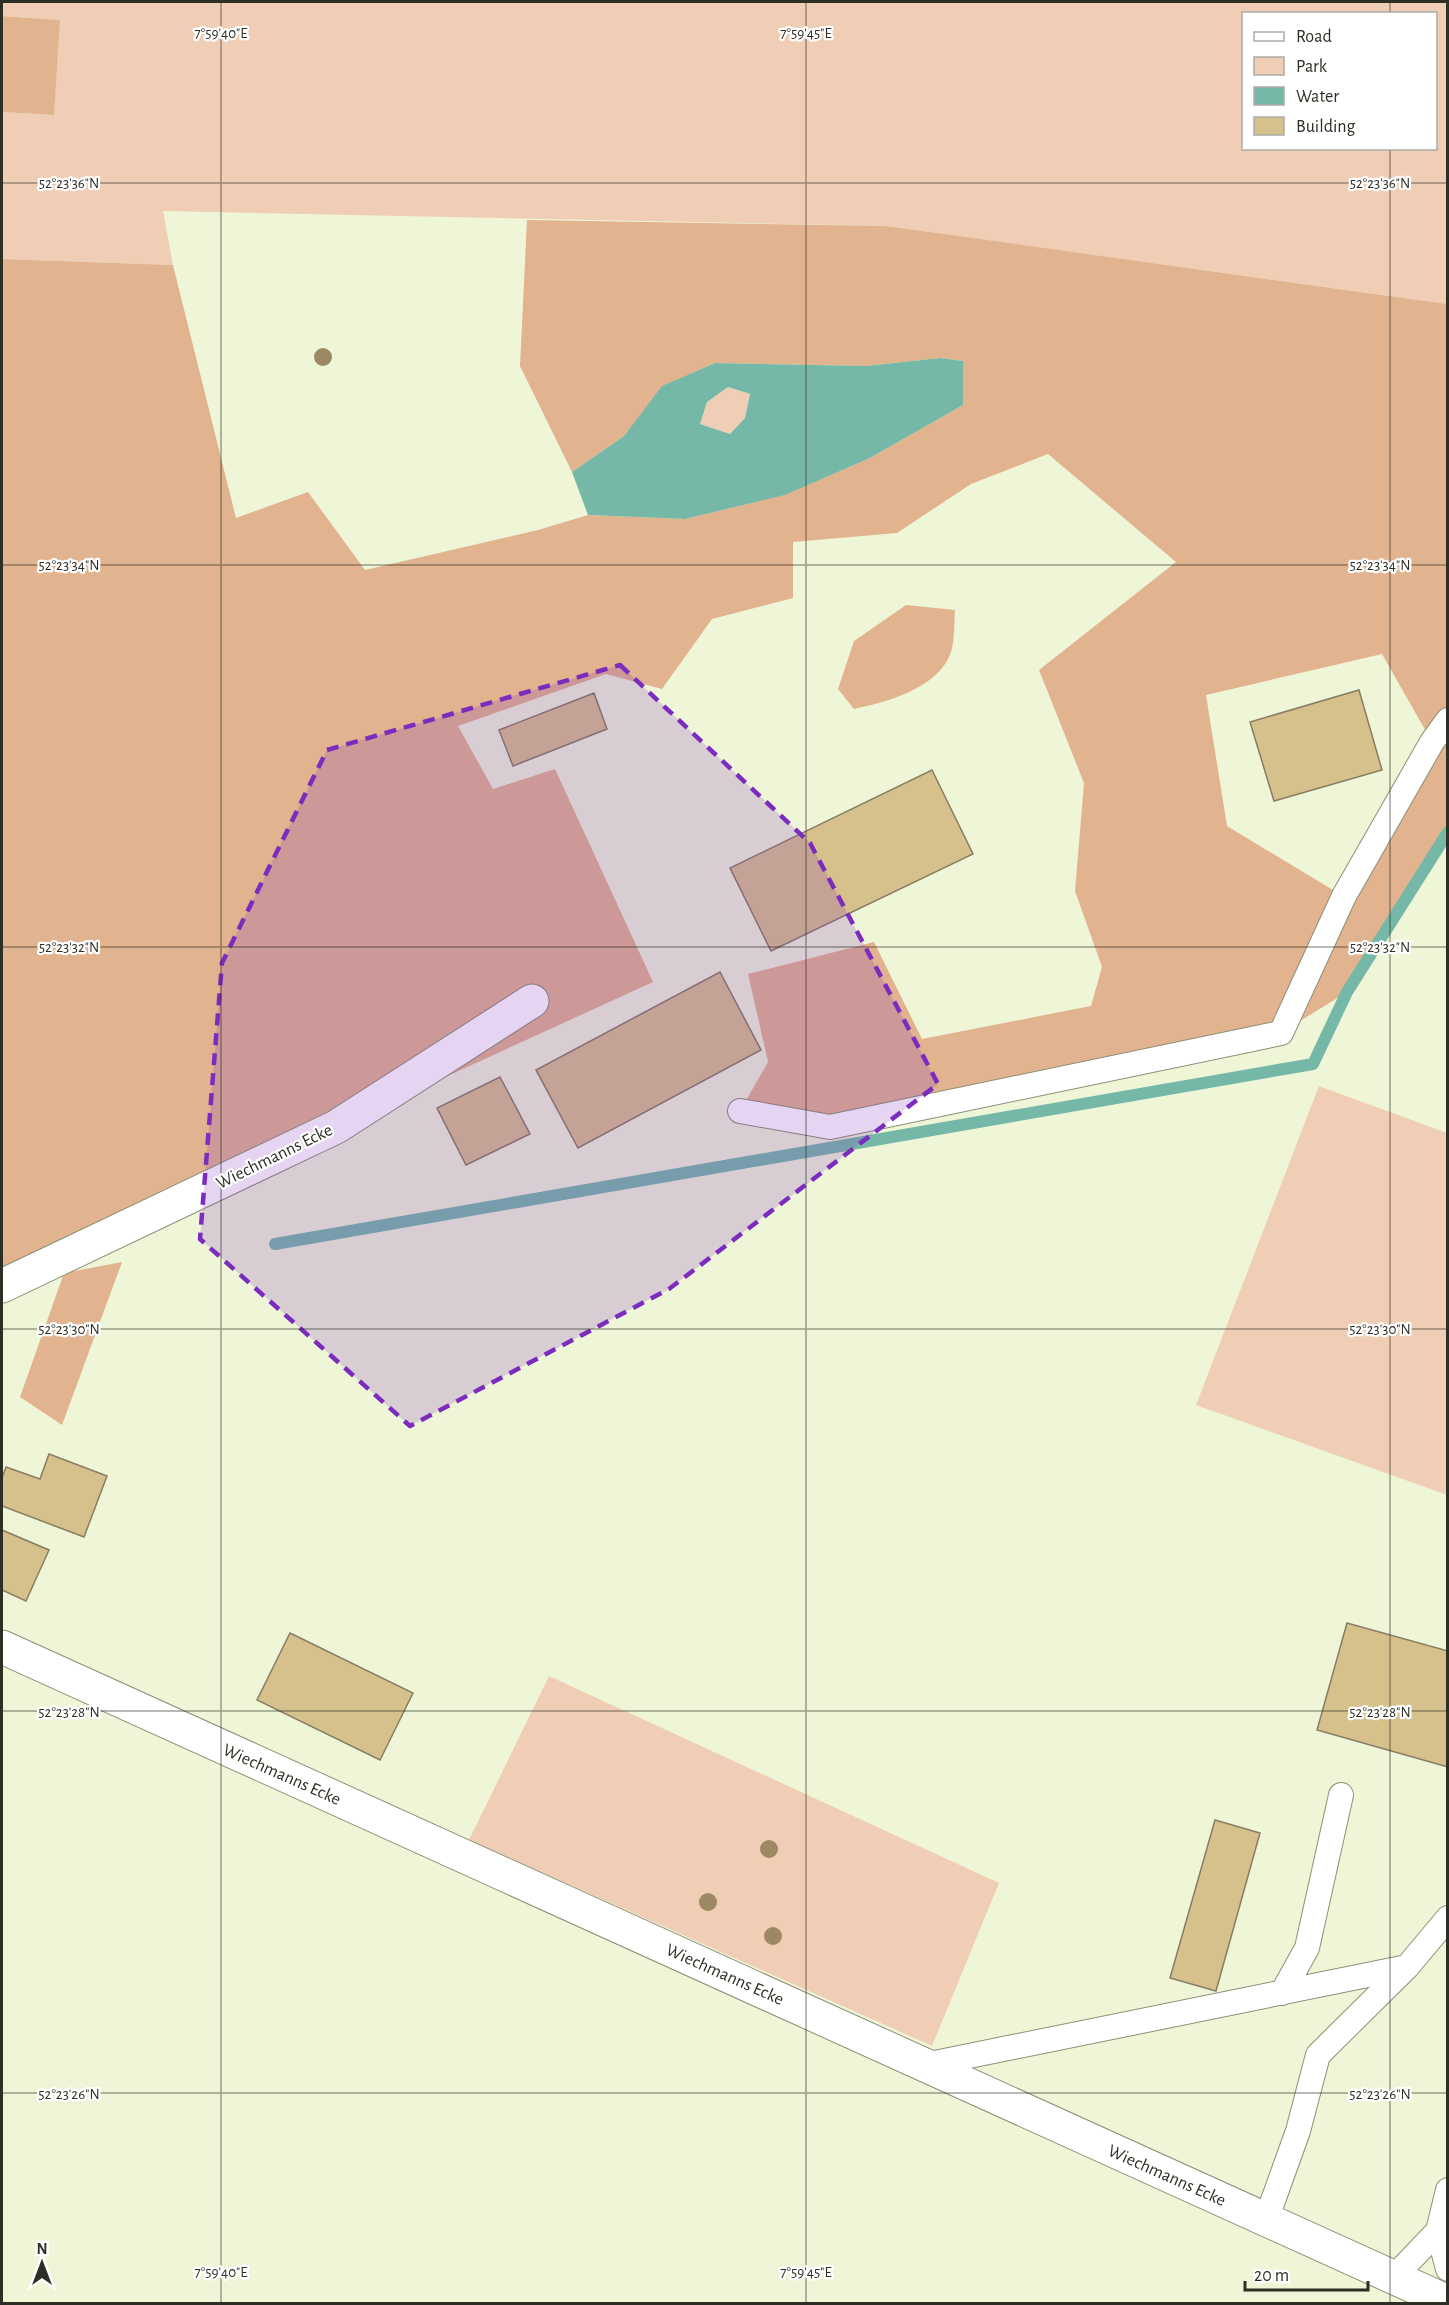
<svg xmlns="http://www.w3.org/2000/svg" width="1449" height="2305" font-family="'Alegreya Sans',sans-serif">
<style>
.green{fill:#f0ceb5;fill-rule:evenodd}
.forest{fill:#e1b38f;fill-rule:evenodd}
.water{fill:#76b8a7;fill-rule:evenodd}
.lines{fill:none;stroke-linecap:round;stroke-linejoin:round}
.stream{stroke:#76b8a7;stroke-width:12}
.building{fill:#d6c18d;stroke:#887d63;stroke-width:1.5}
.lane-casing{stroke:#8a9075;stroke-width:26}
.street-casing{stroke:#8a9075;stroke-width:35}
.lane{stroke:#fff;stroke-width:24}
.street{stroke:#fff;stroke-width:33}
.tree{fill:#9c8862}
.marked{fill:#7b2cbf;fill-opacity:0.2;stroke:#7b2cbf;stroke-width:4.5;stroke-dasharray:12 8;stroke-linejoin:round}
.ticks{fill:none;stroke:#2d2f24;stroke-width:1.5;stroke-opacity:0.45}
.labels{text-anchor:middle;stroke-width:4.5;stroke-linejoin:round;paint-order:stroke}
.street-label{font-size:18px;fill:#2d2f24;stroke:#fff}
.ticks-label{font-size:15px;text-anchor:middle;fill:#2d2f24;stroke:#fff;stroke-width:4.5;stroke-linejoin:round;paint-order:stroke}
</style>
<rect width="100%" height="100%" fill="#eff6d8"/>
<path class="green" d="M2,2h1445v302l-562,-78 -722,-15 10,54 -171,-6v-147l52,3 5,-95 -57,-4zM1244,14h192v134h-192z
M728,387l22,7 -5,24 -15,16 -30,-10 7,-22z
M1319,1086l128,47v362l-251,-90z
M549,1676l450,207 -67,163 -463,-206z"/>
<path class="forest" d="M2,16l58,4 -6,95 -52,-3z
M527,220l359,6 561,78v528l-100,160 -66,41 -451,94 -90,-16 28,-49 -20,-88 126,-32 48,97 169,-33 11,-39 -27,-76 9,-108 -45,-113 137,-108 -128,-108 -77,30 -74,49 -104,9v56l-81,21 -50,70 -56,-15 -148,52 35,63 62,-20 98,213 -317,145 -334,159v-1027l171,6 63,253 72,-26 57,78 173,-40 50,-15 97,4 99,-24 86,-37 93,-53v-44l-23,-3 -74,8 -151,-3 -52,23 -39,50 -52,36 -52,-106zM1382,654l50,88 -89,154 -116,-70 -21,-131z
M906,605l49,5c-1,12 0,29 -4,42 -12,36 -64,50 -97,57l-16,-20 16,-48z
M122,1262l-60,163 -42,-28 44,-124z"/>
<path class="water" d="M940,358l23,3v44l-93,53 -85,37 -100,24 -97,-4 -16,-43 52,-36 38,-50 53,-23 151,3zM728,387l22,7 -5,24 -15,16 -30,-10 7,-22z"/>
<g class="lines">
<path class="stream" d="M275,1244l1038,-180 34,-72 101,-160"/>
</g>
<path class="building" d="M1359,690l23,80 -108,31 -24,-79z
M594,693l13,36 -94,37 -14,-36z
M932,770l41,84 -202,97 -41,-83z
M720,972l41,78 -183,98 -42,-78z
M500,1077l30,57 -64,31 -29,-57z
M49,1454l58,22 -23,61 -82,-31v-28l4,-11 34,12z
M2,1530l47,20 -23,51 -24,-11z
M1347,1623l101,28v116l-131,-37z
M290,1633l123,60 -33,67 -123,-60z
M1215,1820l45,13 -44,158 -46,-13z"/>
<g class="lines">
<defs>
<path id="lane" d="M740,1111l90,16 451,-94 63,-137 88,-154 16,-22
M1282,1993l25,-45 34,-153
M925,2065l482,-98 41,-49
M1266,2220l32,-89 20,-76 89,-88
M1438,2231l10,38
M1393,2278l45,-47 10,-41"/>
<path id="street" d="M2,1286l334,-159 196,-126
M2,1647l1446,655"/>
</defs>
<use href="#lane" class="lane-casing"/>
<use href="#street" class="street-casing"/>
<use href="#lane" class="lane"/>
<use href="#street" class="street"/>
</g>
<g class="tree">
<circle cx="323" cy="357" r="9"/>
<circle cx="769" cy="1849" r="9"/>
<circle cx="708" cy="1902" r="9"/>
<circle cx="773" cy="1936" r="9"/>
</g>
<path class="marked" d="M620,665l190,178 128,241 -269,205 -259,137 -210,-187 22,-276 105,-213z"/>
<path class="ticks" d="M221,2v2302M806,2v2302M1390,2v12M1390,148v2156M2,183h1446M2,565h1446M2,947h1446M2,1329h1446M2,1711h1446M2,2093h1446"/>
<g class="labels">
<g class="street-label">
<text transform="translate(274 1156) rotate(-26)" y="6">Wiechmanns Ecke</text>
<text transform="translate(282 1774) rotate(24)" y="6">Wiechmanns Ecke</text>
<text transform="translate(725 1974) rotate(24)" y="6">Wiechmanns Ecke</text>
<text transform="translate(1167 2175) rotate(24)" y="6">Wiechmanns Ecke</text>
</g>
</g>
<g class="ticks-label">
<text x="221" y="38">7°59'40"E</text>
<text x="806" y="38">7°59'45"E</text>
<text x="69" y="188">52°23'36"N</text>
<text x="1380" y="188">52°23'36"N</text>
<text x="69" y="570">52°23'34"N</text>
<text x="1380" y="570">52°23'34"N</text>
<text x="69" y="952">52°23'32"N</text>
<text x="1380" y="952">52°23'32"N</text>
<text x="69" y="1334">52°23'30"N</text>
<text x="1380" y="1334">52°23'30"N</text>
<text x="69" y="1717">52°23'28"N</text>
<text x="1380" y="1717">52°23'28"N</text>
<text x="69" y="2099">52°23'26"N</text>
<text x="1380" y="2099">52°23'26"N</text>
<text x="221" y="2277">7°59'40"E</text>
<text x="806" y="2277">7°59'45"E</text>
</g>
<rect width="1449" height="2305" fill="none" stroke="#2d2f24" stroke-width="6"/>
<rect x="1242" y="12" width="195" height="138" fill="#ffffff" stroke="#abaca7" stroke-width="1.5"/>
<rect x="1254" y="32" width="30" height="9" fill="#ffffff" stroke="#abaca7" stroke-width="1.5"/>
<text x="1296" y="42" font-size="18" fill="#2d2f24">Road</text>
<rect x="1254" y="57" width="30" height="18" fill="#f0ceb5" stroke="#abaca7" stroke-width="1.5"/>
<text x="1296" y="72" font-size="18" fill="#2d2f24">Park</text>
<rect x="1254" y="87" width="30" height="18" fill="#76b8a7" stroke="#abaca7" stroke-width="1.5"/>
<text x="1296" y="102" font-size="18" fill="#2d2f24">Water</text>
<rect x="1254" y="117" width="30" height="18" fill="#d6c18d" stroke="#abaca7" stroke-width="1.5"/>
<text x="1296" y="132" font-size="18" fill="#2d2f24">Building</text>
<g transform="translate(42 2263)" stroke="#ffffff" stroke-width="4.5" paint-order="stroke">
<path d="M0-4.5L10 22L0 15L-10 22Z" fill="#2d2f24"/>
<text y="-9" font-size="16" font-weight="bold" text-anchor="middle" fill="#2d2f24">N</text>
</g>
<path d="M1245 2281v9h123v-9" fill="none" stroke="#2d2f24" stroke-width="3"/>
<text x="1254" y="2281" font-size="18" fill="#2d2f24" stroke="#ffffff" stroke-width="4.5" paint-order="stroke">20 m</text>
</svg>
